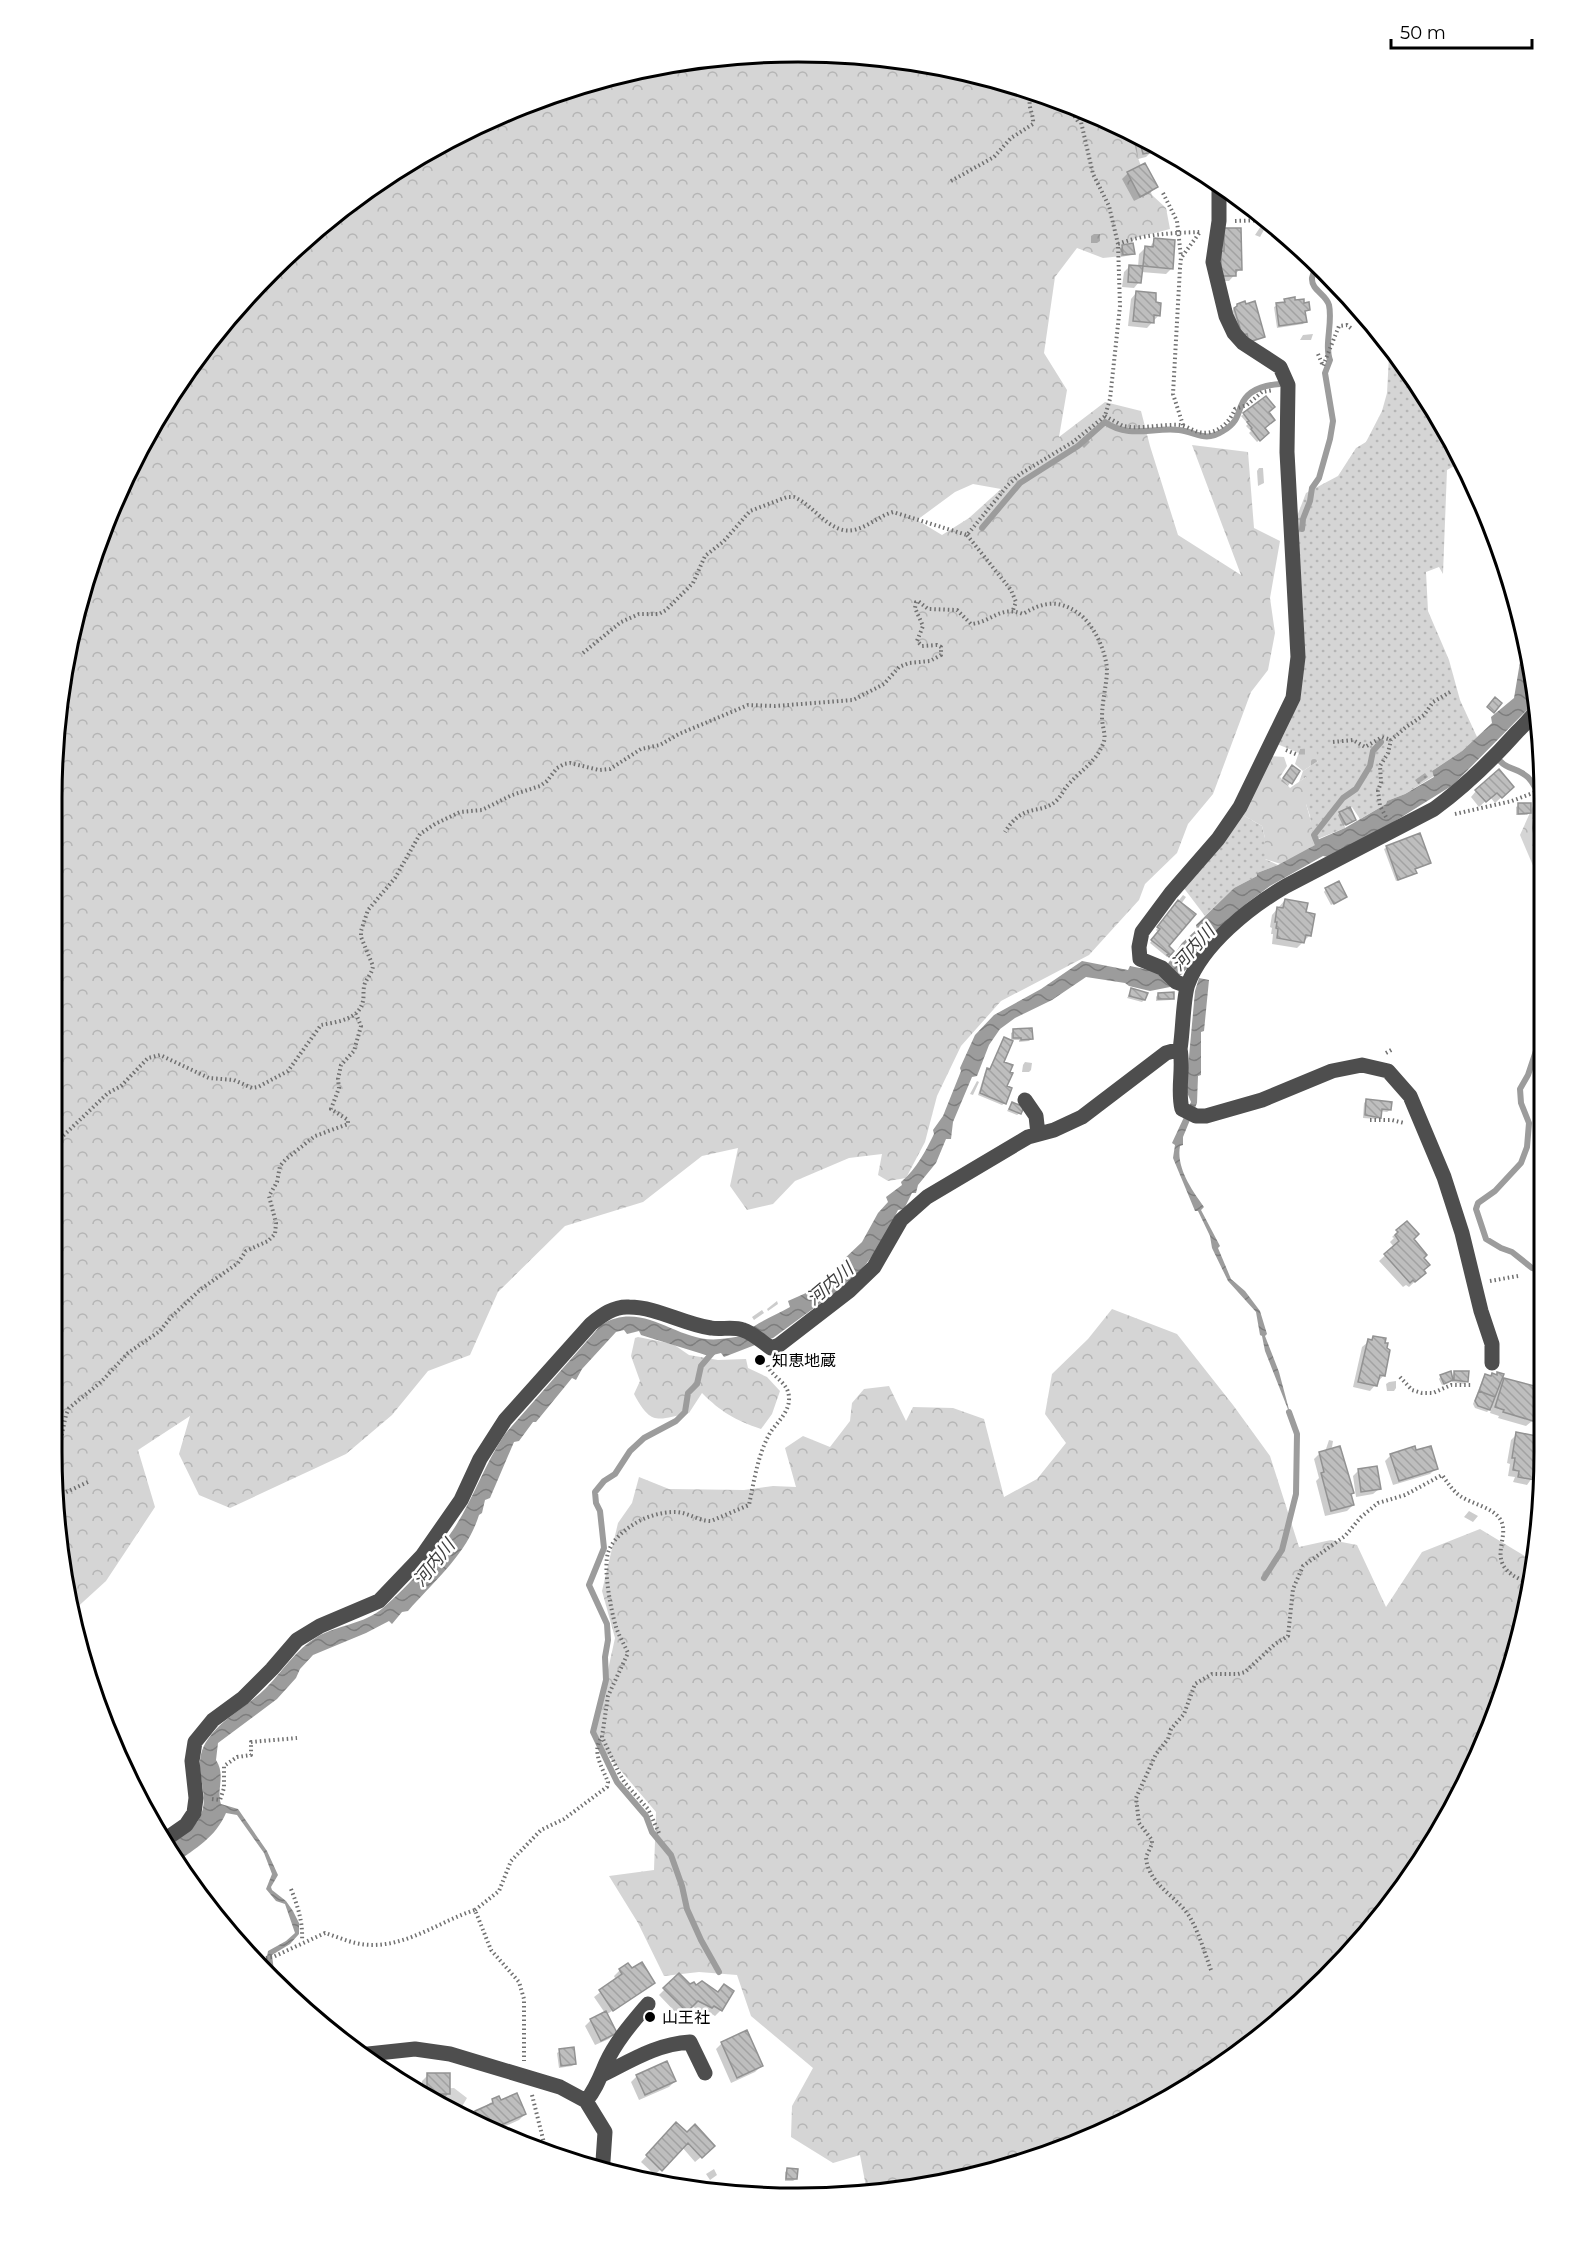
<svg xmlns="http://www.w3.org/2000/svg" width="1595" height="2250" font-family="Montserrat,'Noto Sans JP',sans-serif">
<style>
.grass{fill:url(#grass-dots)}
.forest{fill:url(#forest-crowns);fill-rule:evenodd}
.cemetery{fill:url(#cemetery-stones)}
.water{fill:url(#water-waves)}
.shadow{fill:#0003}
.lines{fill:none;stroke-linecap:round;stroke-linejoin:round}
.stream{stroke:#9c9c9c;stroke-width:6}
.building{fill:url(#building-back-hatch);stroke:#929292;stroke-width:1.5}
.path{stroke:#707070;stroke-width:4;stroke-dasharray:1.5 3;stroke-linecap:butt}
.minor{stroke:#4e4e4e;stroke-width:15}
.poi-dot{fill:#000;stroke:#fff;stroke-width:2}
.labels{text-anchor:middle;stroke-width:5;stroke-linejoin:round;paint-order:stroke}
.poi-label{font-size:16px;fill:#000;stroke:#fff;text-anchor:start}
.water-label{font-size:18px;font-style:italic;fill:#3d3d3d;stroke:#fff}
.rim{fill:none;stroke:#000;stroke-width:3}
</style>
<defs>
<pattern id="grass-dots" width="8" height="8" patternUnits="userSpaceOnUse" patternTransform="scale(1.5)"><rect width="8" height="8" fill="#d5d5d5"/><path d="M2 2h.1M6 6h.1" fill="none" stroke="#b5b5b5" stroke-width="1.8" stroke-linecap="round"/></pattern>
<pattern id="forest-crowns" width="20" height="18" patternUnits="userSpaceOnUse" patternTransform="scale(1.5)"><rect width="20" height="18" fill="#d5d5d5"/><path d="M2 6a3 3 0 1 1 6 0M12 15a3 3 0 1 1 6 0" fill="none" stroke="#b5b5b5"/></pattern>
<pattern id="cemetery-stones" width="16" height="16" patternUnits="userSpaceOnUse" patternTransform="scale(1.5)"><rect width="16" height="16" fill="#d5d5d5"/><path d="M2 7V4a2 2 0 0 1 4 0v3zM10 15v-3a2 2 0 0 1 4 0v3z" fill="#b5b5b5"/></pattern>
<pattern id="water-waves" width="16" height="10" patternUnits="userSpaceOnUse" patternTransform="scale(1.5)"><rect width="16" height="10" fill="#9c9c9c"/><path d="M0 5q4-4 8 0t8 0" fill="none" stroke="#7d7d7d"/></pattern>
<pattern id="building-back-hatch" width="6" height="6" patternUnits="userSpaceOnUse" patternTransform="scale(1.5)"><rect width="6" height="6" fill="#bebebe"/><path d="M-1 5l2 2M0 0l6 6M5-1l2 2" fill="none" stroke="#a2a2a2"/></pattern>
</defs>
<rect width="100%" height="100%" fill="#fff"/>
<path class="grass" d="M1382,339l81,122 -16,9 -4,104 -4,-7 -13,5 2,39 21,49 11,40 17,37 -15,14 -30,20 2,5 -29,18 -18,7 -1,3 -26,15 -8,-12 -8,7 1,14 -30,12 1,5 -5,2 1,-10 -2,-21 -4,-12v-27l-7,5 4,-11 15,-10 -18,-12 -1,4 -22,-9 17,-34 2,-191 10,-26 32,-17 18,-28 10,-6 16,-31 5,-18 2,-37z
M1241,814l21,12 3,12v21l13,6 -21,8v3l-23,12 -29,28 -22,-29z"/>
<path class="forest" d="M846,53l144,23 137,52 8,5 3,25 14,37 14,13 4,21 -35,9 -13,18 -19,2 -26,-10 -22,29 -11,76 23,37 -8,47 46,-35 36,9 9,35 28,89 63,40 -49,-130 56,7 6,76 26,13 -10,57 5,35 -7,37 -17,22 -38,102 -25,30 -11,29 -32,31 -6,16 -50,55 -88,46 -40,45 -24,50 -12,46 -19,36 -18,3 -10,-6 4,-21 -33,4 -54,23 -22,23 -26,6 -17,-24 8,-38 -36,8 -59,46 -78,24 -67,66 -28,63 -42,16 -36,44 -46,39 -116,54 -31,-13 -20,-41 11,-38 -52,34 17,57 -49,74 -34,31 -21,-160v-655l14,-145 43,-140 43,-87 54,-82 100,-107 119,-85 133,-60 143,-34zM973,484l28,5 -32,29 -27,17 -25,-15 38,-28z
M1269,756l15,1 3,9 -7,11 10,11 16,-11 6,13 -6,14c4,13 10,32 5,46 -3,6 -13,13 -18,18l-28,-9v-21l-3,-12 -21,-12z
M1538,795l1,76 -5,-3 -14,-33z
M1112,1309l65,25 56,71 37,51 29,91 32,-7 26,5 29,62 36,-55 58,-23 53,32 -14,84 -52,137 -77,125 -100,107 -163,108 -184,63 -76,7 -7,-37 -27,8 -42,-26 1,-31 21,-38 -62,-52 -14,-41 -38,-3 -35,4 -26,-53 -29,-47 45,-6 2,-58 -63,-74 22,-100 -13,-47 16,-68 14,-20 7,-26 30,12 75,1 29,-4 23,1 -11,-39 18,-12 27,11 20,-26 2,-18 12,-14 25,-3 17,35 7,-14 40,1 31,11 20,78 33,-18 29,-36 -21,-29 7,-40 36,-35z
M638,1337l35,7 16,11 29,5 28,-1 2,9 19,9 13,14 -8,23 -11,15c-26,-9 -40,-17 -59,-36l-13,20c-32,7 -38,13 -55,-19l6,-13 -9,-25 4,-18z
M370,2063l39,15 9,12 36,-2 13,10 -9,15 -75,-40z"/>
<path class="cemetery" d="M1316,748l2,13 -15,10 -8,-7 5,-15z"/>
<path class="water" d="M1524,632l12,58 -2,13 -81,82 -61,38 -63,34 -6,-1 -53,30 -23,17 -77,84 -20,4 -21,-5 -4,-3 -39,-6 -34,23 -37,18 -15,11 -11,16 -12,31 -5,1 -19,45 -2,17h-5l-10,24 -18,22 -2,8h-4l-8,16 -6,1 -18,36 -25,32 -82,60 -49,19 -3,-4 -12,3 -68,-21 -2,-4 -12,3 -3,-4 -8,2 -34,37 -6,11 -4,-2 -36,44h-3l-14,19 -5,1 -24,56 -5,2 -3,13 -3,2c-12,39 -45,66 -71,96l-6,1 -10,12 -3,-3 -23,12 -53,22 -13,14 -4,9 -19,21 -59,44 -2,17c10,15 0,30 5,44l17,5 29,42 11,24 -7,12 1,3 14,11 7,10 6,12v11l-9,10 -18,11 3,24 -10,-11 3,-17 18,-10 9,-8 -10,-29 -9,-3 -10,-12 6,-15 -8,-21 -27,-38 -11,-2c-11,25 -30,35 -51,50l-9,-16c11,-8 28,-17 34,-30 13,-26 -14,-52 11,-82 15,-19 38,-30 55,-47 17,-17 30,-39 51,-51 20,-12 48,-13 66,-29 26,-23 51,-50 70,-78 20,-30 31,-65 52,-96l96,-109c43,-27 76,19 119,14 6,-1 16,-1 22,-4 4,-2 7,-6 11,-8 12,-8 25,-13 37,-20l-2,-6 27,-12 29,-24 -1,-5 19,-18 16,-29 10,-11 -2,-5 16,-12 -1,-3c16,-14 24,-30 33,-48l-1,-4 10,-14 18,-45 -1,-3 15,-33 19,-20 47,-26 41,-28 46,9 2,-4 29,6 8,-7 15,-22 15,-14 -1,-4 38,-37 23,-12v-3l21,-8 37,-20v-4l30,-13 41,-24 1,-3 18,-7 29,-17 -2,-6 30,-20 30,-28 -1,-6 23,-19 8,-48 -3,-1z
M1199,978l10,2 -5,51 -3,1v43l-3,1 -1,27 -14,34v8l-3,1c-4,22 12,44 24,61l-3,3 19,36 -2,2 13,31 14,12 15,20 7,23 -2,2 14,36 12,45 -26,-66 -3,-15 -2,-1 -4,-23 -28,-31 -16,-33 -2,-12 -12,-25h-3l-22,-53 2,-13 -3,-2 19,-41 -5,-12 9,-99z"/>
<path class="shadow" d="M1131,130l20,13 1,8 -6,6 -8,2z
M1128,173l28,14 -6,6 -16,8 -12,-22z
M1261,226l4,2 -5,9 -5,-2z
M1240,229v40l-11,12h-13l3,-46z
M1094,234h6v7l-3,2h-6v-7z
M1155,240l17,28 -6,6 -25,-2 -2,10 -5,6 -12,-1 2,-15 6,-6 8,1 1,-13 6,-6h4z
M1122,247l11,6 -2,2 -10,2 -1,-8z
M1136,293l18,11 5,11 -12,13 -19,-2 3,-27z
M1285,301l23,9 -4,3 1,8 -2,3 -26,4 -3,-21z
M1254,303l10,34 -17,7 -8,-7 -7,-26 5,-6z
M1313,334l-2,6h-11l3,-5z
M1266,398l1,14 -4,16 4,5 -10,9 -8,-9 2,-2 -5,-5 2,-2 -7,-8z
M1088,440l2,2 -6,6 -2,-2z
M1259,468h4l1,15 -6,3 -1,-15z
M1289,769l9,2 -10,15 -7,-5z
M1425,773l3,4 -10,7 -3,-4z
M1476,791l31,1 -12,11 -5,-6 -11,10 -8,-10z
M1519,805l11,8 -3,2h-11v-8z
M1340,813l14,7 -11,6 -5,-11z
M1387,847l42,15 -15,8 1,3 -3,2 -16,6 -12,-32z
M1326,889l17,10 -12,6 -7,-13z
M1183,895l3,2 -5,7 -14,43 5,4 -5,6 -17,-14 8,-11 -2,-2z
M1285,900l19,13 6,22 -13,13 -25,-4 1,-10h-2l1,-6 -2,-1 2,-12z
M1132,990l12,10 -2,2 -15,-4z
M1158,994l15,4 -3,2 -14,1v-4z
M1014,1031l17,8 -2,2 -10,1v-2h-8v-7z
M1004,1039l-2,24 3,24v16l-3,2 -24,-10 7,-23 4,-2z
M1025,1062l7,1 -1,7 -2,2h-7l1,-7z
M977,1081l2,1 -6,13 -3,-1z
M1366,1101l24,9 -3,2 -7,-1 -3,8 -14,-1 1,-15z
M1012,1103l8,10 -3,2 -10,-4z
M1406,1223l18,50 -15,14 -3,-2 -3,2 -24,-26 15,-14 -4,-5 4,-4 -2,-1z
M777,1301l1,3 -10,7 -1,-2z
M762,1310l2,3 -10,7 -2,-3z
M1374,1337l9,39 -13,15 -17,-4 9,-40z
M1455,1373l12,8 -3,3 -12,-2v-3l-10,6 -3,-6 2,-3 10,1z
M1498,1373v13l6,-6 33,37 -11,9 -28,-8 1,-2 -9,-3 2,-6 -5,5 -12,-4 -2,-4 10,-26 3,-2 4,1z
M1396,1381v7l-2,3h-7l-1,-7 3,-2z
M1517,1434l25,5v25l-15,21 -14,-3 2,-5 -7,-1 2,-12 -3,-1 4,-23z
M1329,1440l4,1 -1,6 -3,4 21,44 3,10 -6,6 -22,5 -9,-35 3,-3 -5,-19 6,-6 5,-1z
M1415,1452l21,16 -6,6 -37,11 -8,-24 6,-6z
M1359,1470l20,19 -6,5 -17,3 -3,-21z
M1469,1511l9,5 -5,6 -9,-5z
M620,1970h11l23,12 -48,33 9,18 -6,6 -14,6 -10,-19 6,-6 14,-7 -11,-16 22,-17 -2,-4z
M679,1975l10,11 32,24 -6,6 -8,-5 -2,2 -14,-7 -11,11 -21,-22z
M722,2043l39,23 -6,6 -24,11 -15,-34z
M560,2051l15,12 -3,3 -13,2 -2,-15z
M428,2075l20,19 -5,6 -7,-1v2l-14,-7v-13z
M637,2076l38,5 -6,6 -30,13 -8,-18z
M493,2101l7,1 25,12 -6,6 -27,12 -21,-12 -1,-2 6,-6z
M676,2124l31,28 -12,10 -13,-15 -27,28 -14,-13z
M714,2169l3,6 -7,5 -4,-6z
M788,2170l8,9 -3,2h-8v-9z"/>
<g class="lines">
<path class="stream" d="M982,528l38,-45 58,-37 27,-24c24,17 48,5 74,8 18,2 25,13 44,1 12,-7 14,-13 18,-25 6,-16 24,-21 39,-22
M1302,529l1,-10 7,-18 2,-13 7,-10 11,-39 3,-18 -8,-48 5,-13c-6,-15 3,-37 -1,-55 -3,-11 -18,-15 -17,-27 1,-4 3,-9 3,-13
M1500,761c7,8 15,7 22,12 8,4 12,12 16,20
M1538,803l-3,25 3,15
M1318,845l-4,-10 29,-37 13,-9 14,-23 3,-15 8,-9
M1540,1039l-12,36 -8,14 1,14 8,20 -2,24 -6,16 -26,28 -17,12 -2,6 10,30 15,9 11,4 20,16 9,3
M713,1352l-12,14 -4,18 -9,9 -3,19 -9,9 -32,17 -14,13 -15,23 -11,7 -9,11 1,11 4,8 4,37 -15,37 18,39 1,16 -3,17 1,23 -13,52 24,50 29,34 6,16 19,23 11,31 5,23 14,31 18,32
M1264,1578l18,-28 14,-56 1,-60 -8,-22"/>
</g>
<path class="building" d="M1138,135l14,8 2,9 -11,2z
M1145,163l13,24 -18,10 -13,-25z
M1224,228h17l1,42h-6v6h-15v-25h3z
M1154,238l21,2 -2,29 -30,-3 2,-20 8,1z
M1133,243l2,11 -12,1 -1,-10z
M1129,265l14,1 -2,17 -13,-1z
M1136,291l20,2v9l5,1 -1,13 -6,-1v8l-21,-2z
M1295,297v3l9,-1v4l5,-1 1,8 -5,1 2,11 -28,4 -3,-23 9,-1 -1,-3z
M1245,301l1,3 9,-3 10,36 -16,5 -2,-8 -5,1 -8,-27 3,-2v-2z
M1266,396l9,11 -6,5 6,8 -10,8 4,5 -9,8 -9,-12 1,-1 -5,-6 2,-1 -6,-8z
M1495,697l7,6 -8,10 -7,-6z
M1292,765l8,6 -8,13 -9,-6z
M1499,769l15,18 -12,11 -5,-5 -11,9 -11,-12z
M1518,803h13v10l-13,1z
M1350,807l6,13 -10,5 -7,-13z
M1420,833l11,30 -16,6 2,4 -19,7 -12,-34z
M1339,881l8,16 -13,7 -9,-16z
M1285,899l23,4 -2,9 9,2 -4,22 -5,-1 -2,8 -27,-5 1,-9 -2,-1 1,-6h-2l2,-15 6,1z
M1178,900l18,14 -27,32 5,5 -5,6 -2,-2 2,-1 -18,-14 9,-11 -3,-2z
M1131,988l17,5 -3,7 -16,-4z
M1174,992v7h-16v-6z
M1032,1028l1,11 -12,1v-2h-8v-9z
M1004,1037l9,4 -9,21 9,3 -3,7 3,1 -6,13 5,2 -6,16 -26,-11 7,-25 3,1z
M1366,1099l26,3 -1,8 -9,-1 -1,9 -16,-3z
M1012,1102l12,5 -3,7 -12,-5z
M1407,1221l12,13 -5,5 13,16 -3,3 6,7 -6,5 2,3 -11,9 -2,-2 -3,3 -26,-29 15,-13 -4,-6 3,-3 -2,-2z
M1373,1336l13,2 -1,5h3l-1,5 3,2 -5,26 -5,-1 -3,11 -19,-4 10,-43 4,1z
M1451,1371l2,9 -9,4 -4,-9z
M1454,1371h15l-1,11 -14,-2z
M1497,1372l7,2 -9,23 -16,-6 6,-17 6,2 1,-3 5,2z
M1504,1378l38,10v16l-4,14 -3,-1 -2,4 -30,-9 1,-2 -9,-3z
M1479,1391l16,6 -5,13 -12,-4 -3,-5z
M1516,1432l26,5v28h-2l-1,9h-3l-1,6 -17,-3 1,-6 -6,-1 2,-12h-3z
M1340,1446l14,47 -3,1 3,11 -23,6 -10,-38 3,-1 -5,-20z
M1415,1446l1,4 15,-4 7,23 -39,12 -9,-27z
M1377,1466l4,23 -20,3 -3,-23z
M642,1962l13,21 -42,28 -14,-21 23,-16 -3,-5 9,-6 4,5z
M679,1973l11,11 4,-2 2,3 6,-4 16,11 6,-8 10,7 -12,20 -8,-5 -2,2 -14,-7 -11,11 -24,-24z
M606,2011l11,22 -16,8 -11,-22z
M747,2030l16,36 -26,12 -16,-36z
M574,2047l2,17 -15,2 -2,-17z
M667,2061l9,20 -31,14 -9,-20z
M427,2073h23v21h-16v4h3v4l-10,-5z
M517,2093l9,21 -36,16 -9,-4 -6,-15 18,-8 -1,-4 7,-3 2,4z
M676,2122l11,10 8,-8 20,22 -13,12 -14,-15 -26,28 -16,-16z
M787,2168l11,1 -1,10h-11z"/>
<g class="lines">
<path class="path" d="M1067,105l12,18
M951,181l43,-24 17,-19 22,-14c1,-9 -5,-16 -3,-25l-9,-11
M1163,193l14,28 4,36
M1235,221l32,-1
M1118,244c26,-10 54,-11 82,-12
M1318,354l5,12 16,-40 8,-1 6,5
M1105,416l18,10 8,1c16,1 33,-3 49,-2 6,1 12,5 18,7 17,4 31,-8 37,-23l12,-4 15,-13 11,-2
M1183,425l-10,-31 7,-126 1,-10 19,-26
M967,535l44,55 5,12 -3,8
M583,653l38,-31 18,-8h20l7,-4 27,-27 12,-27 19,-15 26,-30 37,-14h7c20,8 36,38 60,33 14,-3 25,-14 39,-18l74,23 41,-50 12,-11 53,-32 32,-26 5,-17 10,-93 -2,-62 -9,-38 -16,-32 -15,-65
M1333,742l20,-2 12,7 17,-10 9,3
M1286,750l12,5
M1455,814l57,-13 26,-10
M1386,817l-6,-11 -2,-15 3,-9 -1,-16 8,-13 3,-13 15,-13 18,-12 9,-13 17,-10
M1386,1053l7,-4
M1370,1120h22l12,3
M51,1141l12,-5 45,-43 13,-7 27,-28 12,-3 49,23 25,2 18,8 6,-1 30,-16 33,-46c15,-3 38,-5 42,-24 1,-4 0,-9 1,-14 1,-8 8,-12 9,-21l-12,-29v-6l7,-21 27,-32 25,-44 15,-10 25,-12 22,-2 30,-15 28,-9 7,-5 10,-13 7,-4 6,-1 29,7 11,-1 31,-20 19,-4 19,-11 69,-29 27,1 78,-6 31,-16 15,-17 10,-4 21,-2 11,-6v-8l-4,-2 -15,1 -5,-5 6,-15 -8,-18 1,-6 2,-1 10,8 29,1 14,14c21,-2 29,-19 52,-10 20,-12 35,-15 55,-1 16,11 29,40 29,59 -1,16 -5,30 -5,46 0,9 5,18 1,26 -8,19 -22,26 -35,41 -4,4 -6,10 -11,15 -16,16 -33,1 -52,32
M1490,1281l28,-5
M1400,1377l12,13 10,3h11l18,-8h22
M62,1492l-7,-26 11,-51 3,-7 32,-26 27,-29 32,-22 11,-14 30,-28 37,-26 8,-12 22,-10 7,-7 1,-11 -7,-27 8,-14 3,-16 6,-7 29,-23 33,-12v-4l-17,-11 8,-21 -1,-9 3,-14 13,-14 7,-25 -5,-12
M58,1496l32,-15
M212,1799l8,1 4,-12v-22l13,-9 14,-2v-13l46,-4
M659,1833l-11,-24 -23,-26 -6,-10 -17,-36 6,-41 20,-43c-4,-9 -9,-17 -12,-26 -5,-16 -13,-58 -8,-74 3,-11 14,-21 23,-27 13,-9 29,-14 44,-14 13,0 23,9 36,9l38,-16c5,-24 9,-51 21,-72 7,-11 20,-21 19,-36 -1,-16 -19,-20 -22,-34
M291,1889c7,18 12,33 11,52
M475,1910l24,-19 12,-30 30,-31 23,-11 43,-32 1,-5c-6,-15 -17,-31 -6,-45
M257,1959l16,-2 52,-24c10,3 21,8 31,10 43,10 81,-21 119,-33l16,40 28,32 5,17v62
M1211,1970c-6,-16 -11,-34 -19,-49 -12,-24 -44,-35 -46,-64l6,-13v-4l-13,-17 -3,-25 20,-44 12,-15 3,-10 13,-15 11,-30 17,-10h26l7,-2 30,-28 13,-8 5,-47 10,-23 42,-30 16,-19 17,-14 27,-8 37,-20c6,8 10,15 18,21 12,8 32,11 40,23 13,20 -21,46 29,64
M532,2095l14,56"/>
<path class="minor" d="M1187,986l-11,-4 -14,-14 -22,-9 -1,-12 3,-15 29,-39 47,-54 22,-32 53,-109 5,-41 -11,-205 1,-67 -8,-18 -37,-24 -9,-10 -8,-17 -13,-54 6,-41v-36
M1180,1049c4,20 -3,40 2,60l14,7h10l56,-16 70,-29 30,-6 26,6 22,25 34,81 18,56 19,78 11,33v19
M1025,1100l11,16 2,18
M163,1841l23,-16 8,-12 2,-15 -4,-37 3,-19 18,-22 30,-22 29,-29 25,-29 23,-14 59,-25 43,-45 39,-56 19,-41 25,-39 86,-96c11,-9 23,-18 38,-17 28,0 54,17 82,21 10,2 22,-2 32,2 10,3 19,12 28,18l8,-3 70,-54 25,-24 27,-47 26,-23 101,-60 26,-7 28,-13 84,-64 14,-4c3,-16 3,-52 8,-65 15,-40 62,-77 98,-98l148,-77c30,-22 58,-49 83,-77 7,-7 16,-15 21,-25
M359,2055l56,-6 35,5 110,33 26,14 19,31 -2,29 -4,5
M602,2075c30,-15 55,-31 88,-33l15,31
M586,2101c10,-12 14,-24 20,-38 10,-22 26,-40 42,-59"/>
</g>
<g class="poi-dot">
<circle cx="760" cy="1360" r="6"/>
<circle cx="650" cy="2017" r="6"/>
</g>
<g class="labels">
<g class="poi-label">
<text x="772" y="1366">知恵地蔵</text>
<text x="662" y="2023">山王社</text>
</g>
<g class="water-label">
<text transform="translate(1193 948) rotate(-48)" y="6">河内川</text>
<text transform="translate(830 1284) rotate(-40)" y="6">河内川</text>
<text transform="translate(434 1563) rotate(-51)" y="6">河内川</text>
</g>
</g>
<path d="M0 0H1595V2250H0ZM798 62H798A736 736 0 0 1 1534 798V1452A736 736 0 0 1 798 2188H798A736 736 0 0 1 62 1452V798A736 736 0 0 1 798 62Z" fill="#fff" fill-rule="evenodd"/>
<path class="rim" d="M798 62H798A736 736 0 0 1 1534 798V1452A736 736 0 0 1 798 2188H798A736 736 0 0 1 62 1452V798A736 736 0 0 1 798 62Z"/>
<path d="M1391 39v9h141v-9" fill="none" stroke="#000000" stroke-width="3"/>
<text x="1400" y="39" font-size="18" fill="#000000" stroke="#ffffff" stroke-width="4.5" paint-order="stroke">50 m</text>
</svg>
